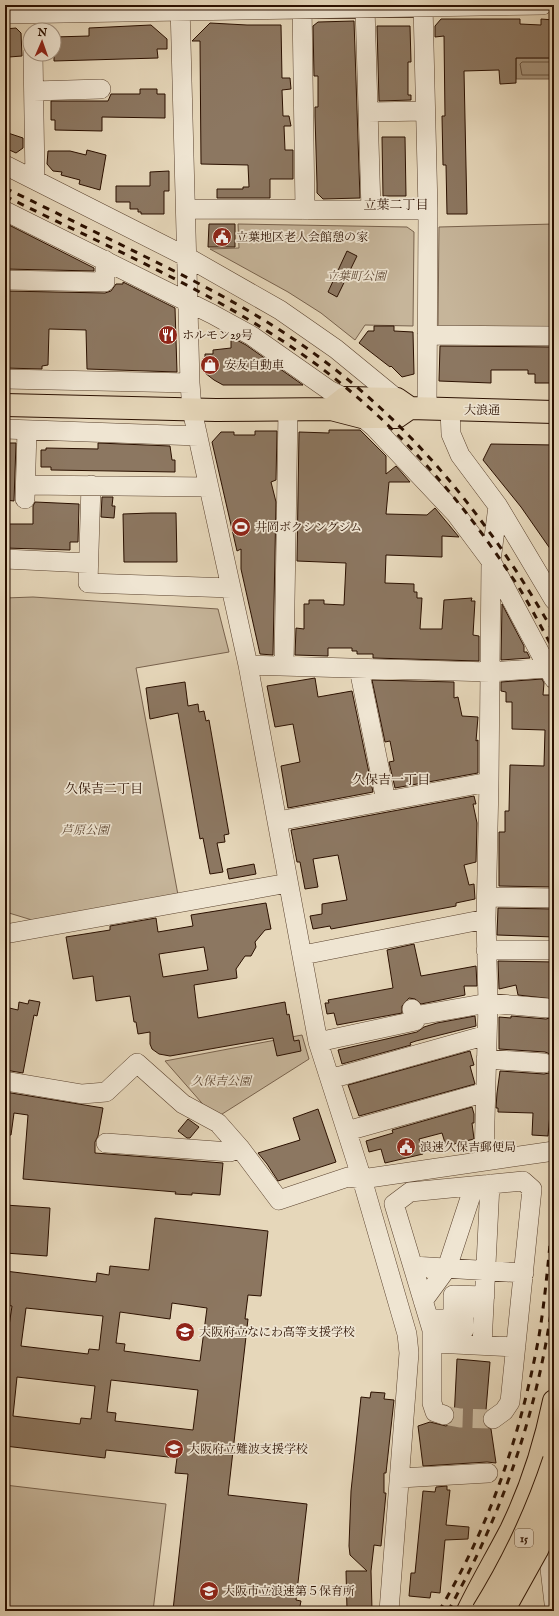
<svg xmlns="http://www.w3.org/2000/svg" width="559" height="1616" font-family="'IM FELL English','Noto Serif JP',serif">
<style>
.green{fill:#c6b59a;stroke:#78624d}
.water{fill:#a6937b;stroke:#755f4a}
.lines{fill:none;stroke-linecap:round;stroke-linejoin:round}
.shore{stroke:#68523e;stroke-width:1}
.building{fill:#8c7761;stroke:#2b1000;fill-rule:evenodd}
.minor-tunnel{stroke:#cab99e;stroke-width:19;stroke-dasharray:19 10;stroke-linecap:butt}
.minor-casing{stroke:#5a422e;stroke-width:20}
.major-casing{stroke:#2b1000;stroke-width:24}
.highway-casing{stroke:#2b1000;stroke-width:24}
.minor{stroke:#efe5d2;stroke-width:19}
.major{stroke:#e6d7ba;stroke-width:22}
.highway{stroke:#e6d7ba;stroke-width:22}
.rail{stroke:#2b1000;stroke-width:3;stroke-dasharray:7 7;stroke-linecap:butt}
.highway-bridge-casing{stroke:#2b1000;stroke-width:24;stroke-linecap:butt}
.highway-bridge{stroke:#e6d7ba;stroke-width:22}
.labels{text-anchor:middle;stroke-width:3.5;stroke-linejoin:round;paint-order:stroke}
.shield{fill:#efe5d2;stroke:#66503f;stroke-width:1}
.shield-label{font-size:11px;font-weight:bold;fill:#2b1000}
.poi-label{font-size:12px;fill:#2b1000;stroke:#efe5d2;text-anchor:start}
.park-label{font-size:12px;font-style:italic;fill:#614a36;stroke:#efe5d2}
.street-label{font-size:12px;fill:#2b1000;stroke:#efe5d2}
.neighbourhood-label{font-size:13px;fill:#2b1000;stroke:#efe5d2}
</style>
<rect width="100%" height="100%" fill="#e6d7ba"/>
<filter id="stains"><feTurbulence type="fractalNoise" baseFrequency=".005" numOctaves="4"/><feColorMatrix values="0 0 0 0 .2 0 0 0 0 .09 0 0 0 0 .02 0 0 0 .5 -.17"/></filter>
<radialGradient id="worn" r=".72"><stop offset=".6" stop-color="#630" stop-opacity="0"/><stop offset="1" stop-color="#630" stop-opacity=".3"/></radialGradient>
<path class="green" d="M238,224l169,3 7,5 -1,94 -48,-1 -10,15 -34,-27 -33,-21 -78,-43 29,-1z
M554,224v105l-116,-1 1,-101z
M33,597l185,12 11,43 -93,16 42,227 -146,25 -23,-7 -4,-5v-310z
M302,1035l7,24 -90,57 -11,-6 -43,-49z
M5,1485l161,19 -13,107h-116l-32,-4z"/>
<path class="water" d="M516,58h38v21h-38z"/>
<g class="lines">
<path class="shore" d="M554,62h-32l-2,2 2,11h32"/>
</g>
<path class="building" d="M441,19h79v5l21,1v-6l13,1v38h-38v25l-16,1 -1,-14 -35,1 3,143h-20l-1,-49h-3l-1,-49h3l-1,-80 -9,1v-11z
M354,21l6,177 -37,1 -6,-6v-9l-2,-68v-9h3v-31h-4l-1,-50 5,-4z
M210,23l37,2h34l1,53h8l1,11 -9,1 1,26h6l2,10h-7l1,24h8v29h-23v19h-53v-9h26v-2h6l-1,-22 -47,-1 -1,-123h-8z
M151,25l16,14v10h-10l1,9 -104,3v-24l35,-1v-8z
M377,26h33l1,36h-3v33h3v5l-32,1z
M16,28l5,5 1,23 -13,1v-3h-4v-25z
M140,89h17v5h8v24l-63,-1v14l-47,-1v-10h-4v-19h57l3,-7h29z
M5,132l18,6v10l-7,5 -11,-5z
M382,137h23l1,59h-23z
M87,150l19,5 -6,35 -21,-6 1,-4 -19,-5 1,-3 -9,-1 -6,-7 1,-13h22l16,4z
M169,171v20h-5v23h-23v-2h-3v-3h-8v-7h-14v-16h34v-14z
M5,223l89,45v3l-89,-2z
M209,224h26v23h-27z
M347,251l10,5 -20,41 -9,-5z
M123,282l52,26 2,64 -90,-3 -1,-39 -37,-1 -1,36 -6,1v3l-37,-1v-77l100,2 6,-2 5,-7h7z
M374,326h20v5l19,1 1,42 -12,3 -11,-11 -1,1 -31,-24 9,-12h6z
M231,337l15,8 57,40h-80l-9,-5 -9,-7v-19h8v-4l18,-2z
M440,346l114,1v36h-19v-9h-7v-4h-37v13l-52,-2z
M329,430h31l26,26v18l10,-8 14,16h-21l-3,32 41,1 8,-7 24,29 -17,-1v21l-56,-2 -1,28 29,1v8h3v6h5l-2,31h22l2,-29 28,-2 -1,3h4l-2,34 6,1v25l-106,-3v-4h-16v-3h-5v-3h-24v8l-33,-1 1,-27 8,1v-25h5v-4h15v4l20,1 2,-42 -49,-2 2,-129 30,1z
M255,431h22l-1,49 -5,2 5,20 -3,153 -13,-1 -19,-85v-20l-4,2 -25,-109 9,-10h13v3h21z
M5,443h11l-2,58 -9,-1z
M98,443l72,3 2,14h3v12l-124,-2v-3h-10v-17h5v-2l52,1z
M491,444l63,1v86h-3v19l-30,-43 -38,-47z
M102,497h11l-1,9h3l-1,12 -13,-1z
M35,502l44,2 -1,38h-8v8l-65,-2v-24h28v-18z
M151,513h25l1,49h-53l-1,-48z
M502,604l22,42v6h3l3,6 -29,2z
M315,678l3,19 34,-6 21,101 -85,16 -7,-42 19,-4 -7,-38 -18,3 -8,-41z
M542,679l2,4 -1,12h11v192l-55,-1v-54h6v-21h4l1,-46 34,1 1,-36 -33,-1v-27h-6v-10l-5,-1v-9z
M372,680l82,2v16l4,-1 4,19 16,1 -2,24 2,-1v33l-83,15 -6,-26 5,-1 -4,-20 -5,1z
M185,682l3,24 10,-2 1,8 5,-1 2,10 3,-1 20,114 -5,1 1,7 -8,1 6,29 -13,2 -7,-36 -3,1 -22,-126 -28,6 -4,-31z
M474,796l2,8h-3l4,19 -1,39 -12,3 5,20 5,-1 1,15 -19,4v3l-125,23 -1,-3 -17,3 -3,-13 12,-2v-10l25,-4 -9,-45 -25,4 5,28 -13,2 -5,-27h-3l-6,-32z
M254,864l2,10 -27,5 -2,-10z
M266,903l5,26 -6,1 -10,12 1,5 -5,9h-6l-9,13 1,9 -43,7 4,33 87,-16 2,13 2,-1 5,27 5,-1 2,11 -24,5 -4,-18 -103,18 -11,-2 -7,-5 -2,-5v-12l-12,2 -2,-12h-2l-4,-26 -34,5 -3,-25 -20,3 -7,-42 44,-7v-4l46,-8 2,14 35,-6 -2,-11zM204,947l4,23 -45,7 -4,-23z
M498,908l56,1v28l-57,-2z
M414,944l7,32 55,-10 1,20h-13l1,9 -29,6 -15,3 -6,-5 -6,-1 -7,8v7l-65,12 -3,-12 -7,1 -2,-11h4l-1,-3 65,-12 -6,-38z
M498,961l56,1 -1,37 -35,-4 -2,-10 -17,4z
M29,1000l11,2 -3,14 -3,-1 -11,58 -18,-3v-63l13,3 1,-8 9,2z
M475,1016l1,10 -60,15 -6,2 1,2 -69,19 -4,-14 79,-18 7,-5 13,-4z
M511,1016l35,3 7,-2 1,42 -4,-5 -5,-2 -46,-3v-32l12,1z
M470,1051l4,14 -4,1 5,18 -116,32 -11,-31z
M554,1067v24h-2l-4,45 -16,-1 1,-22 -35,-1v-4h-2l1,-15 3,-22 44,3 5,-1z
M5,1092l98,16 -5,28 -3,6v11l128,10 -3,32 -28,-2v2l-17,-1 1,-2 -153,-13 5,-64 -14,-2 -3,22h-6z
M472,1107l2,7v9h-2l2,16 -28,7 -4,-13 -23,6 4,15 -38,9 -4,-14 -12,3 -3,-11 27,-8 -1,-3z
M318,1109l18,53 -58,19 -11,-17 -9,-11 42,-13 -7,-22z
M188,1119l11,8 -9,11h-3l-9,-7z
M5,1205l45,3 -3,48 -42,-3z
M155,1218l113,13 -7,65 -13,-1 -3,24h3l-20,176 79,9 -11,96 5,1 -2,10 -126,-1 15,-136 -13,-1 2,-15 -71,-8 -1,8 -100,-12v-93l7,-47 -7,-1v-34l91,11 1,-9 12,2 1,-9 39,4zM172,1303l35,5 -7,53 -76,-10 1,-7 -9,-1 4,-31 50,7zM26,1308l77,8 -4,34 -10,-1 -1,5 -67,-8zM17,1377l78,9 -4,33 -10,-1 -1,6 -67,-8zM111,1380l87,10 -5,40 -78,-9 1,-8 -9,-1z
M457,1359l33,3 -4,48 -4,10 2,6 7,3 5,34 -9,-1 -64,4 -5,-40 12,-4 16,4 5,-3 3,-4z
M371,1392l14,1 -1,6 10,1 -8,73h-2v20h2l-5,53 -7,-1 -3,26 1,39h-25l-1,-39h21l-17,-16 -1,-9 2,-55 10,-94 9,1z
M447,1486v4h3l-4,35 23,2 -1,12 -23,1 -5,53 -9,-1 -1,6 -21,-2 2,-23h4l8,-82 12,1 1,-5z"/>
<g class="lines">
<path class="minor-tunnel" d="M444,1415l16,3 33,1"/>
<defs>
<path id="minor" d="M180,5l10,378 2,27 56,255 70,377 44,137 45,155 2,19 -20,258
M302,5l3,205
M423,5l5,205 -1,198
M365,7l6,203
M5,14l538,-9
M33,54l2,126
M34,91l67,-2
M368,112l57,-1
M5,165l182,92 93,53 56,39 61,50
M186,209l242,1
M5,211l207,103 40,22 77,54 16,8
M5,280l100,2v-22
M427,335l127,1
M5,379l185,4
M450,409l1,25 9,21 38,51 56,94
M362,417l12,10 82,87 35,47 63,118
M5,429l193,7
M26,485l183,2
M91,485l-3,98 143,5
M25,499l2,-69
M5,559l83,4
M248,665l242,7 58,-4 6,-2
M284,666l4,-256
M359,669l27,132
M278,821l211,-39
M487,897l67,1
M5,934l283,-51
M486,950h68
M303,955l183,-36
M414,1016l74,-13 59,5
M318,1042l97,-21 -3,-12
M486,1059l58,4
M330,1079l157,-44
M5,1081l77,13 24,-2 31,-29 46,41 35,19 22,25 39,52 69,-23 14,2 192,-28
M347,1131l139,-39
M106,1143l124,9 10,-4
M484,1160l4,-157 -2,-84 3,-137 2,-221 7,-55
M413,1266l111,7
M423,1301l24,-33 27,-82
M429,1319h24v-24l32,1
M436,1330h28v-22h7
M434,1343l82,4
M482,1345l8,-161
M444,1415l-9,-3 -3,-9v-73l-38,-126 16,-12 113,-11 9,8 -22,213 -6,9 -11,8
M400,1478l88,-5
M545,1526l9,77"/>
<path id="major" d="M5,405l211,5 115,-1 31,8h35l13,-9 144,4
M331,409l14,-11 52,1 13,9"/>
<path id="highway" d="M468,1611c13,-27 29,-54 43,-81 20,-41 34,-85 43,-129"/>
</defs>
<use href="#minor" class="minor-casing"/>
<use href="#major" class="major-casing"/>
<use href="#highway" class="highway-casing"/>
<use href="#minor" class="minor"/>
<use href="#major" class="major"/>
<use href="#highway" class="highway"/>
<path class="rail" d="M5,188c48,23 96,47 143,70 57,28 113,57 164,94 103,74 180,172 242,281
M5,196c98,49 201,92 291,154 87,59 159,140 216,227 16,23 28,49 42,73
M439,1611c51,-85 82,-177 100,-275 7,-42 10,-86 15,-129
M448,1611c56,-99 92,-207 106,-320"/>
<defs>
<path id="highway-bridge" d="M483,1611c30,-48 53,-97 71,-151
M503,1611l34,-61 17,-38"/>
</defs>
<use href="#highway-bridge" class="highway-bridge-casing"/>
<use href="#highway-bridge" class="highway-bridge"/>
</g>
<defs>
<symbol id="civic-disc" viewBox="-11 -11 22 22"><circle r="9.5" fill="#8f2418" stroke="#efe5d2"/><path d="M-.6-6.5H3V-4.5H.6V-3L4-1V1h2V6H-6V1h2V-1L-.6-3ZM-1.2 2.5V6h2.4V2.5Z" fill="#fff"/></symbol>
<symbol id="restaurant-disc" viewBox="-11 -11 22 22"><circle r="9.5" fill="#8f2418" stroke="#efe5d2"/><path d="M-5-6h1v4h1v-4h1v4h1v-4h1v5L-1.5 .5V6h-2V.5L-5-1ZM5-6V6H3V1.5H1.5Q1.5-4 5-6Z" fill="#fff"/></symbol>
<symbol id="shop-disc" viewBox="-11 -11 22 22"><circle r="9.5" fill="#8f2418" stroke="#efe5d2"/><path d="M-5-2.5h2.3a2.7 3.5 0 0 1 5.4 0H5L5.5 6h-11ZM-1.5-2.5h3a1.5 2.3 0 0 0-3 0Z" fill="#fff"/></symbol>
<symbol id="stadium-disc" viewBox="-11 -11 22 22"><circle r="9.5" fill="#8f2418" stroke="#efe5d2"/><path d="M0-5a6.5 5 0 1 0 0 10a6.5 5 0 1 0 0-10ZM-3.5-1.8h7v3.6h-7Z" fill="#fff"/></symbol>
<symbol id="school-disc" viewBox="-11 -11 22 22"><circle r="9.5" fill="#8f2418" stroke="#efe5d2"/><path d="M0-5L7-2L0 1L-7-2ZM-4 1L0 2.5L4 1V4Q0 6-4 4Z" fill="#fff"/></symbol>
</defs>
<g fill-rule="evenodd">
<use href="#civic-disc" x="211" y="226" width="22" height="22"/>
<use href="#restaurant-disc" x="157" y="324" width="22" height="22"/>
<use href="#shop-disc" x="199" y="354" width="22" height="22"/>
<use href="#stadium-disc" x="230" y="516" width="22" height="22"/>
<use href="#civic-disc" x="395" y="1136" width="22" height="22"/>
<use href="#school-disc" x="174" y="1321" width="22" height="22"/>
<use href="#school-disc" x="163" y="1438" width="22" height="22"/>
<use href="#school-disc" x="198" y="1580" width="22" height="22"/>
</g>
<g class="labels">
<rect class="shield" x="515" y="1529" width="18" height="18" rx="3"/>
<g class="shield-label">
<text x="524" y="1542">15</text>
</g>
<g class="poi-label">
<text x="236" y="241">立葉地区老人会館憩の家</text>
<text x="182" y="339">ホルモン29号</text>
<text x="224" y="369">安友自動車</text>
<text x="255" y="531">井岡ボクシングジム</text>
<text x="420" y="1151">浪速久保吉郵便局</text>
<text x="199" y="1336">大阪府立なにわ高等支援学校</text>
<text x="188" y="1453">大阪府立難波支援学校</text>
<text x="223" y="1595">大阪市立浪速第５保育所</text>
</g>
<g class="park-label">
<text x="356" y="280">立葉町公園</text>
<text x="85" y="834">芦原公園</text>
<text x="221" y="1085">久保吉公園</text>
</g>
<g class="street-label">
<text transform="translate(482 410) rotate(1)" y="4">大浪通</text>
</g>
<g class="neighbourhood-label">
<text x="396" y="209">立葉二丁目</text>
<text x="391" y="784">久保吉一丁目</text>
<text x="104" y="793">久保吉二丁目</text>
</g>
</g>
<rect width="559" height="1616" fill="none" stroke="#e6d7ba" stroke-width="20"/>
<rect x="6" y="6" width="547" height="1604" fill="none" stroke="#2b1000" stroke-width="2"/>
<rect x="10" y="10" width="539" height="1596" fill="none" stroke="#2b1000"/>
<g transform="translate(42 42) rotate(2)"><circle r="19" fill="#efe5d2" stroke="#a1907e"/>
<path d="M0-3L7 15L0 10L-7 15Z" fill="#8f2418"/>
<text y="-6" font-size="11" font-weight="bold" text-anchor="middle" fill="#2b1000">N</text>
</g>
<rect width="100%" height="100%" filter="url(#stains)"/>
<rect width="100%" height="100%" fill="url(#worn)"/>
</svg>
